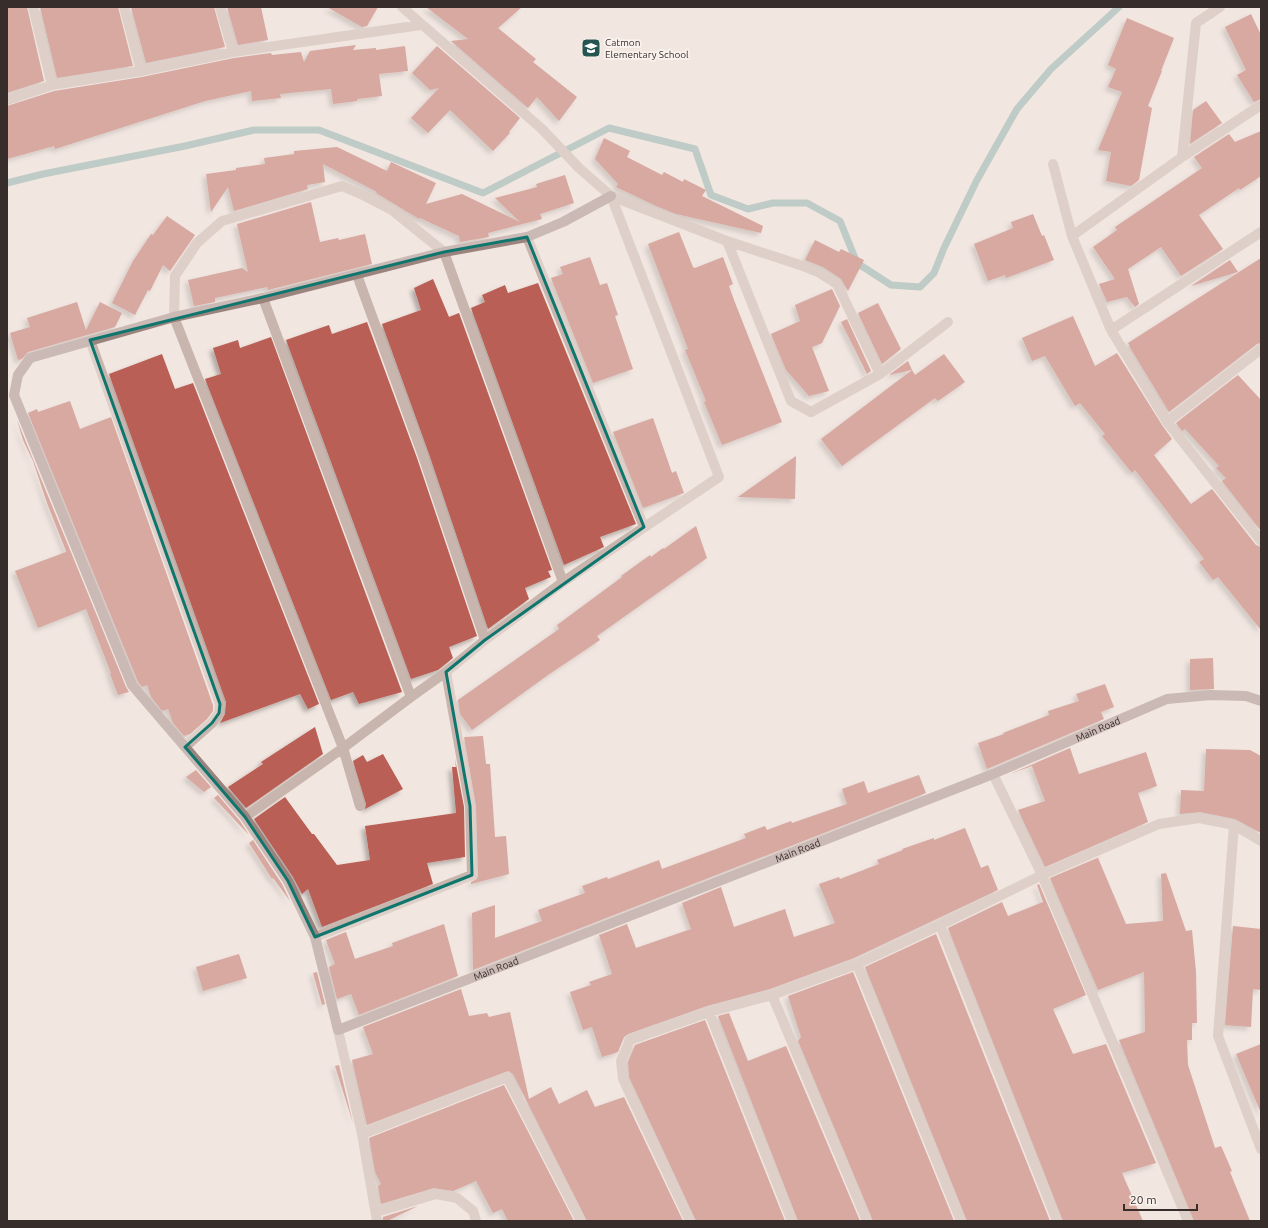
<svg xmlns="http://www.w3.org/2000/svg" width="1268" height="1228" font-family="Ubuntu,sans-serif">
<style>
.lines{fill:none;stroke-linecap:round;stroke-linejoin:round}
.stream{stroke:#81aba7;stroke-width:7}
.building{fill:#ba5e54;filter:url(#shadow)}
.street{stroke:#c8b5ad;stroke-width:10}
.secondary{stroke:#9b847e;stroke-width:10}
.marked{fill:none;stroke:#0f766e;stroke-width:3;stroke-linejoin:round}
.labels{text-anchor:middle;stroke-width:4;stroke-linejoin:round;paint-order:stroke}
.poi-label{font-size:10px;fill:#372d2b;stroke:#f9f1ec;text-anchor:start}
.street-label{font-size:10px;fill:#372d2b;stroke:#f9f1ec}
</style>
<defs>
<filter id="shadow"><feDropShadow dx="-3.5" dy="3.5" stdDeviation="2" flood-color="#0004"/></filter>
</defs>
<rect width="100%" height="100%" fill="#f1e6e0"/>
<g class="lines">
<path class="stream" d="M7,183l36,-9 142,-28 69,-16h65l164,63 126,-65 86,21 16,46 37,14 25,-6h34l33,18 17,42 34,22 29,2 14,-14 10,-25 33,-68 40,-71 34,-40 68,-62"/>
</g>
<path class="building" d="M7,7h20l17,74 -37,12z
M40,7h78l15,59 -76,12z
M131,7h83l11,40 -79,16z
M227,7h34l7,33 -30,5z
M327,7h51l-11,19 -5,1z
M426,7h96l-24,21 38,31 -3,3 44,35 -18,24 -22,-24 -9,11 -77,-67 17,-2z
M1251,14l10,21v64l-7,3 -17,-27 9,-5 -21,-43z
M1127,18l47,20 -13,33h1l-14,35 4,2 -13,72 -8,6 -25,-5 5,-29 -13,-2 24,-58 -14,-5 8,-18 -8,-4z
M356,45l-3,5 23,-2v2l29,-4 3,25 -29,3 3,22 -25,3v2l-24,3 -2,-15 -51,5 1,4 -29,3 -1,-10 -46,10 -150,48 -1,-3 -47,13v-53l47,-15 88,-14 92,-19 37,-5 1,2 29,-3 3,10 6,-11z
M437,46l83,72 -11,14 1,1 -17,18 -43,-41 -22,23 -17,-15 28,-30 -9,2 -18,-17z
M1206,101l16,22 -32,21 3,-34z
M1261,131v45l-21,14 -1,-2 -40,27 24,34 -42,27 -20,-29 -33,22 11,35 -4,3 -8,-10 -20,5 -8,-18 16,-5 -22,-32 24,-17 -2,-3 87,-59 -8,-11 35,-23 6,8z
M604,138l26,13 -3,6 35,18 2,-3 19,10 1,-3 22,11 -4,6 61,30 -2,7 -85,-19 -20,-8 -40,-19 2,-3 -23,-25z
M337,147l50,24 4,-9 45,21 -10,21 36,-10 58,28 -25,-24 42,-11 -1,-3 29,-9 9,28 -34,11 2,5 -54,14 1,4 -29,5 -1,-6 -39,-18 -1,1 -43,-26 1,-1 -54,-28 2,18 -18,3 1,4 -74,22 -6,-24 -17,25 -5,-38 30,-4v-2l29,-4 -1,-6 30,-4v-3z
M311,202l9,40 18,-4 1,2 26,-6 7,30 -104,26 -1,-3 -52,11v4l-21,4 -6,-26 54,-12 6,4 -11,-48z
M1033,214l9,22 2,-1 10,25 -48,18 -1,-3 -17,6 -14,-37 39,-16 -2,-6z
M167,216l28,19 -25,36 -7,-6 -13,26 -2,-1 -13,25 -23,-12 21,-42 18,-27 2,1z
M679,232l14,35 2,1 28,-11 10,27 -4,2 5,14 48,122 -60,23 -18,-43 2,-1 -21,-51 3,-1 -40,-105z
M815,240l24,12 2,-3 23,11 -16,31 -7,-12 -18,-12 -18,-7z
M590,257l10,28 7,-2 11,32 -3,1 18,53 -40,14 -42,-105 12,-4 -3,-7z
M1261,258v85l-4,1 -88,68 -40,-66h1l-2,-3z
M1230,260l8,12 -47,14z
M433,279l16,38 10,-4 93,257 -4,1 3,6 -26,11 4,11 -41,30 -59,-175 -47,-130 39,-14 -7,-22z
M538,283l98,241 -36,13 4,10 -40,18 -93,-257 14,-6 -3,-7 23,-10 3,8z
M832,289l8,17 -18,37 -10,4 17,44 -20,5 -23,-26 -15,-36 29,-13 -5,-16z
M77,302l9,28 14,-28 22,11 -7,14 -87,25 -6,7 -4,1 -8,-27 20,-6 -3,-9z
M878,303l23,46 -19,15 -24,-51z
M1073,316l22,50 22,-13 45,72 10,14 -18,16 37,49 21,-15 44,56 5,2v83l-43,-53 -5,3 -14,-18 5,-3 -69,-89 -3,3 -30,-37 3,-2 -25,-31 -5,3 -30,-50 -13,5 -10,-23z
M847,319l24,52 -4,3 -26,-52z
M367,322l50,136 60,178 -28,11 4,11 -15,12 -27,9 -125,-339 43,-15 3,9z
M271,337l131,355 -43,12 -6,-12 -22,8 -126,-321 16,-5 -8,-26 25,-8 2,8z
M162,354l13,35 18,-6 126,321 -11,5 -8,-15 -80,29 5,-9 1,-12 -117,-328z
M944,354l21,28 -27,19 -3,-3 -93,68 -21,-27 91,-69 3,5z
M908,361l4,9 -23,5z
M1238,375l23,25v131l-39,-50 4,-3 -10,-10 3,-2 -34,-37 -3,2 -6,-8z
M70,401l10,28 31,-12 102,288v6l-6,8 -17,15 -6,2 -11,-13 -5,-14 -6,2 -11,-14 -4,-12 -5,2 -4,-5 -110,-269 9,-4 1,3z
M653,418l19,55 4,-2 8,22 -41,15 -30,-76z
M17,420l109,267 3,5 -11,3 -8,-21 1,-1 -25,-64 -48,19 -23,-57 51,-19v-1l-19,-48 -14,-42 -10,-21z
M796,456l-1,43 -57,-2z
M696,526l11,32 -110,78 3,4 -52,35 -76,55 -12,-16 -2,-14 101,-71 -2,-4 65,-48 -1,-1 29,-21 1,2 12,-9 1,1z
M1213,658l1,31 -24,1v-31z
M1105,684l9,23 -13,5 3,7 -117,50 -9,-26 26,-9 -1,-1 46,-18 -1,-4 31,-10 -3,-7z
M315,727l8,27 -77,54 -18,-21 35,-23 -2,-2z
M483,736l3,28h4l5,73 11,-1 3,38 -38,10v-2l6,-3 1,-4 -2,-69 -12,-69z
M1070,748l9,26 67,-22 11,34 -19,7 10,29 -103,45 -27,-57 27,-9 -13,-35 -22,8z
M1206,749l44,1 11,6v77l-26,-14 -35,-7 -20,2 1,-24 23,1z
M383,754l20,35 -38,20 1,-5 -13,-43 10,-6 4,7z
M455,759l9,48 1,50 -38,6 6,21 -111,43 -14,-38 -6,5 -9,-17 -39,-58 31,-22 27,37h2l23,31 33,-5 -5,-34 91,-13 -4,-46h4z
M196,770l15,17 -7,5 -18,-15z
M919,775l7,18 -453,177 -1,-57 23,-8v33l47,-17 -4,-11 47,-17 -3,-7 25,-9 1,2 51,-19 3,9 84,-31 -2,-4 21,-8 2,4 24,-9 1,2 55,-19 -5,-15 22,-8 4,12z
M218,795l22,26 9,14 -35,-37z
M965,828l16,40 7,-3 10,25 -144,68 -84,31 -63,17 -79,28 -4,3 -6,15 -16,5 -10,-30 -9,3 -13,-38 21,-7 -2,-3 23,-8 -13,-39 28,-11 9,24 55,-19 -9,-26 39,-16 13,40 51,-18 9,28 41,-14 -16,-39 20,-7 1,2 39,-15 -2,-4 26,-10 -1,-1 32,-11v2z
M253,840l29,44 8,17 -17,-23 -1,1 -23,-36z
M1102,856l-4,2 28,66 37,-3 -2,-47 5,-1 20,58 6,-1 4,42 1,51h-5v17h-5l1,25 27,83 6,-2 11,25 -2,1 20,49h-56l-75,-181 26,-8 -1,-60 -46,18 -48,-112z
M1039,884l47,111 -33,14 20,45 33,-10 50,119 -34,10 21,48h-80l-115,-293 54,-26 6,14 35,-14 -6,-17z
M444,924l14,52 -99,39 -8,-21 -14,5 -8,-32 6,-3 -9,-24 20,-8 9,27 38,-13 -1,-3z
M1233,926l28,3v61l-8,-1 -2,38 -26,-2z
M936,934l114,287h-83l-102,-254z
M239,954l8,24 -44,13 -7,-24z
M317,972l8,32 -3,1 -9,-32z
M853,972l101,249h-81l-75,-180 3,-4 -13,-41z
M461,989l8,27 18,-3 2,4 21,-5 19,87 22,-12 8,17 28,-14 8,17 29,-10 59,124h-96l-74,-147 -5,-3 -141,54 -15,-65 21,-6 -10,-27z
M729,1013l19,48 38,-15 74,175h-62l-80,-205z
M705,1020l80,201h-89l-67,-144 -1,-15 7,-17z
M1261,1044v69l-25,-59z
M339,1065l14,58 -18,-57z
M504,1085l70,136h-66l-6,-12 -9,4 -17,-32 -23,10 -19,-3 -53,16 -3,-18 3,-2 -6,-12 -6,-34z
M418,1206l-31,15h-4v-4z"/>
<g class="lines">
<path class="street" d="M33,7l19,78
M124,7l17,64
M220,7l13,45
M402,7l140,122 37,39 32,28 116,45 76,25 17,7 17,11 43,90
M7,100l45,-15 89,-14 92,-19 188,-27
M1182,157l14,-134 24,-16
M1053,164l19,72 39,94 56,92 94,119
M1072,236l110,-79 79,-52
M527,237l117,290
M727,241l64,160 20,11 69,-38 68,-52
M357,275l66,181 62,184
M263,298l148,399
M1111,330l150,-98
M90,340l130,364 -1,9 -7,10 -27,24
M1167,422l94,-73
M993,774l49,101 146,346
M360,806l-17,-58 -169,-431 1,-41 22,-33 25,-22 120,-35 23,10 27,14 52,42 119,330
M245,817l98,-69 68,-51 35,-25 39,-32 78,-58 156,-105 -108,-281
M1234,825l-16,211 43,113
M940,925l117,296
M315,937l157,-62 -2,-69 -24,-134
M857,964l104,257
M772,995l95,226
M709,1012l83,209
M338,1030l24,104 15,87
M362,1134l145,-57 74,144
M376,1212l60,-18 21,4 16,13 3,10
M690,1221l-67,-142 -2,-18 9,-21 79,-28 63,-17 85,-31 83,-39 102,-50 117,-51 40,-6 35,7 27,16"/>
<path class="secondary" id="s1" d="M611,196l-48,26 -36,15 -83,15 -181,46 -89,19 -144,41 -12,17 -4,20 118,290 113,132 43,64 27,56 23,93 655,-256 174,-75 44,-4 35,1 15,5"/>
</g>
<path d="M0 0H1268V1228H0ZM527,237l117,290 -159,113 -39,32 24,134 2,69 -157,62 -27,-56 -43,-64 -60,-70 27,-24 7,-10 1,-9 -130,-364 354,-88z" fill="#f1e6e0" fill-opacity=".55" fill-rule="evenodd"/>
<path class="marked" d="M527,237l117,290 -159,113 -39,32 24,134 2,69 -157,62 -27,-56 -43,-64 -60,-70 27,-24 7,-10 1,-9 -130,-364 354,-88z"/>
<defs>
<symbol id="school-square" viewBox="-11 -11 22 22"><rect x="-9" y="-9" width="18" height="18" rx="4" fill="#245551" stroke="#f9f1ec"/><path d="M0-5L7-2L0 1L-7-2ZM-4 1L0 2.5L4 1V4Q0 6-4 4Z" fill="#fff"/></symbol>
</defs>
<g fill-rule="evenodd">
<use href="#school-square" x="580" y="37" width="22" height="22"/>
</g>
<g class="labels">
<g class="poi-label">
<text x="605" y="46">Catmon<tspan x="605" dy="12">Elementary School</tspan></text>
</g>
<g class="street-label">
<text dy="4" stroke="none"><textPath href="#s1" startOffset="2186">Main Road</textPath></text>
<text dy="4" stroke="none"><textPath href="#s1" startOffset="1862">Main Road</textPath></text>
<text dy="4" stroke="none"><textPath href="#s1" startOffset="1538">Main Road</textPath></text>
</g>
</g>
<rect width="1268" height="1228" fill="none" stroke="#372d2b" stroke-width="16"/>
<path d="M1124 1204v6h73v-6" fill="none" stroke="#372d2b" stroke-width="2"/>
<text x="1130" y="1204" font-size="12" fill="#372d2b" stroke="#f9f1ec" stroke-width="3" paint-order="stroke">20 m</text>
</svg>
